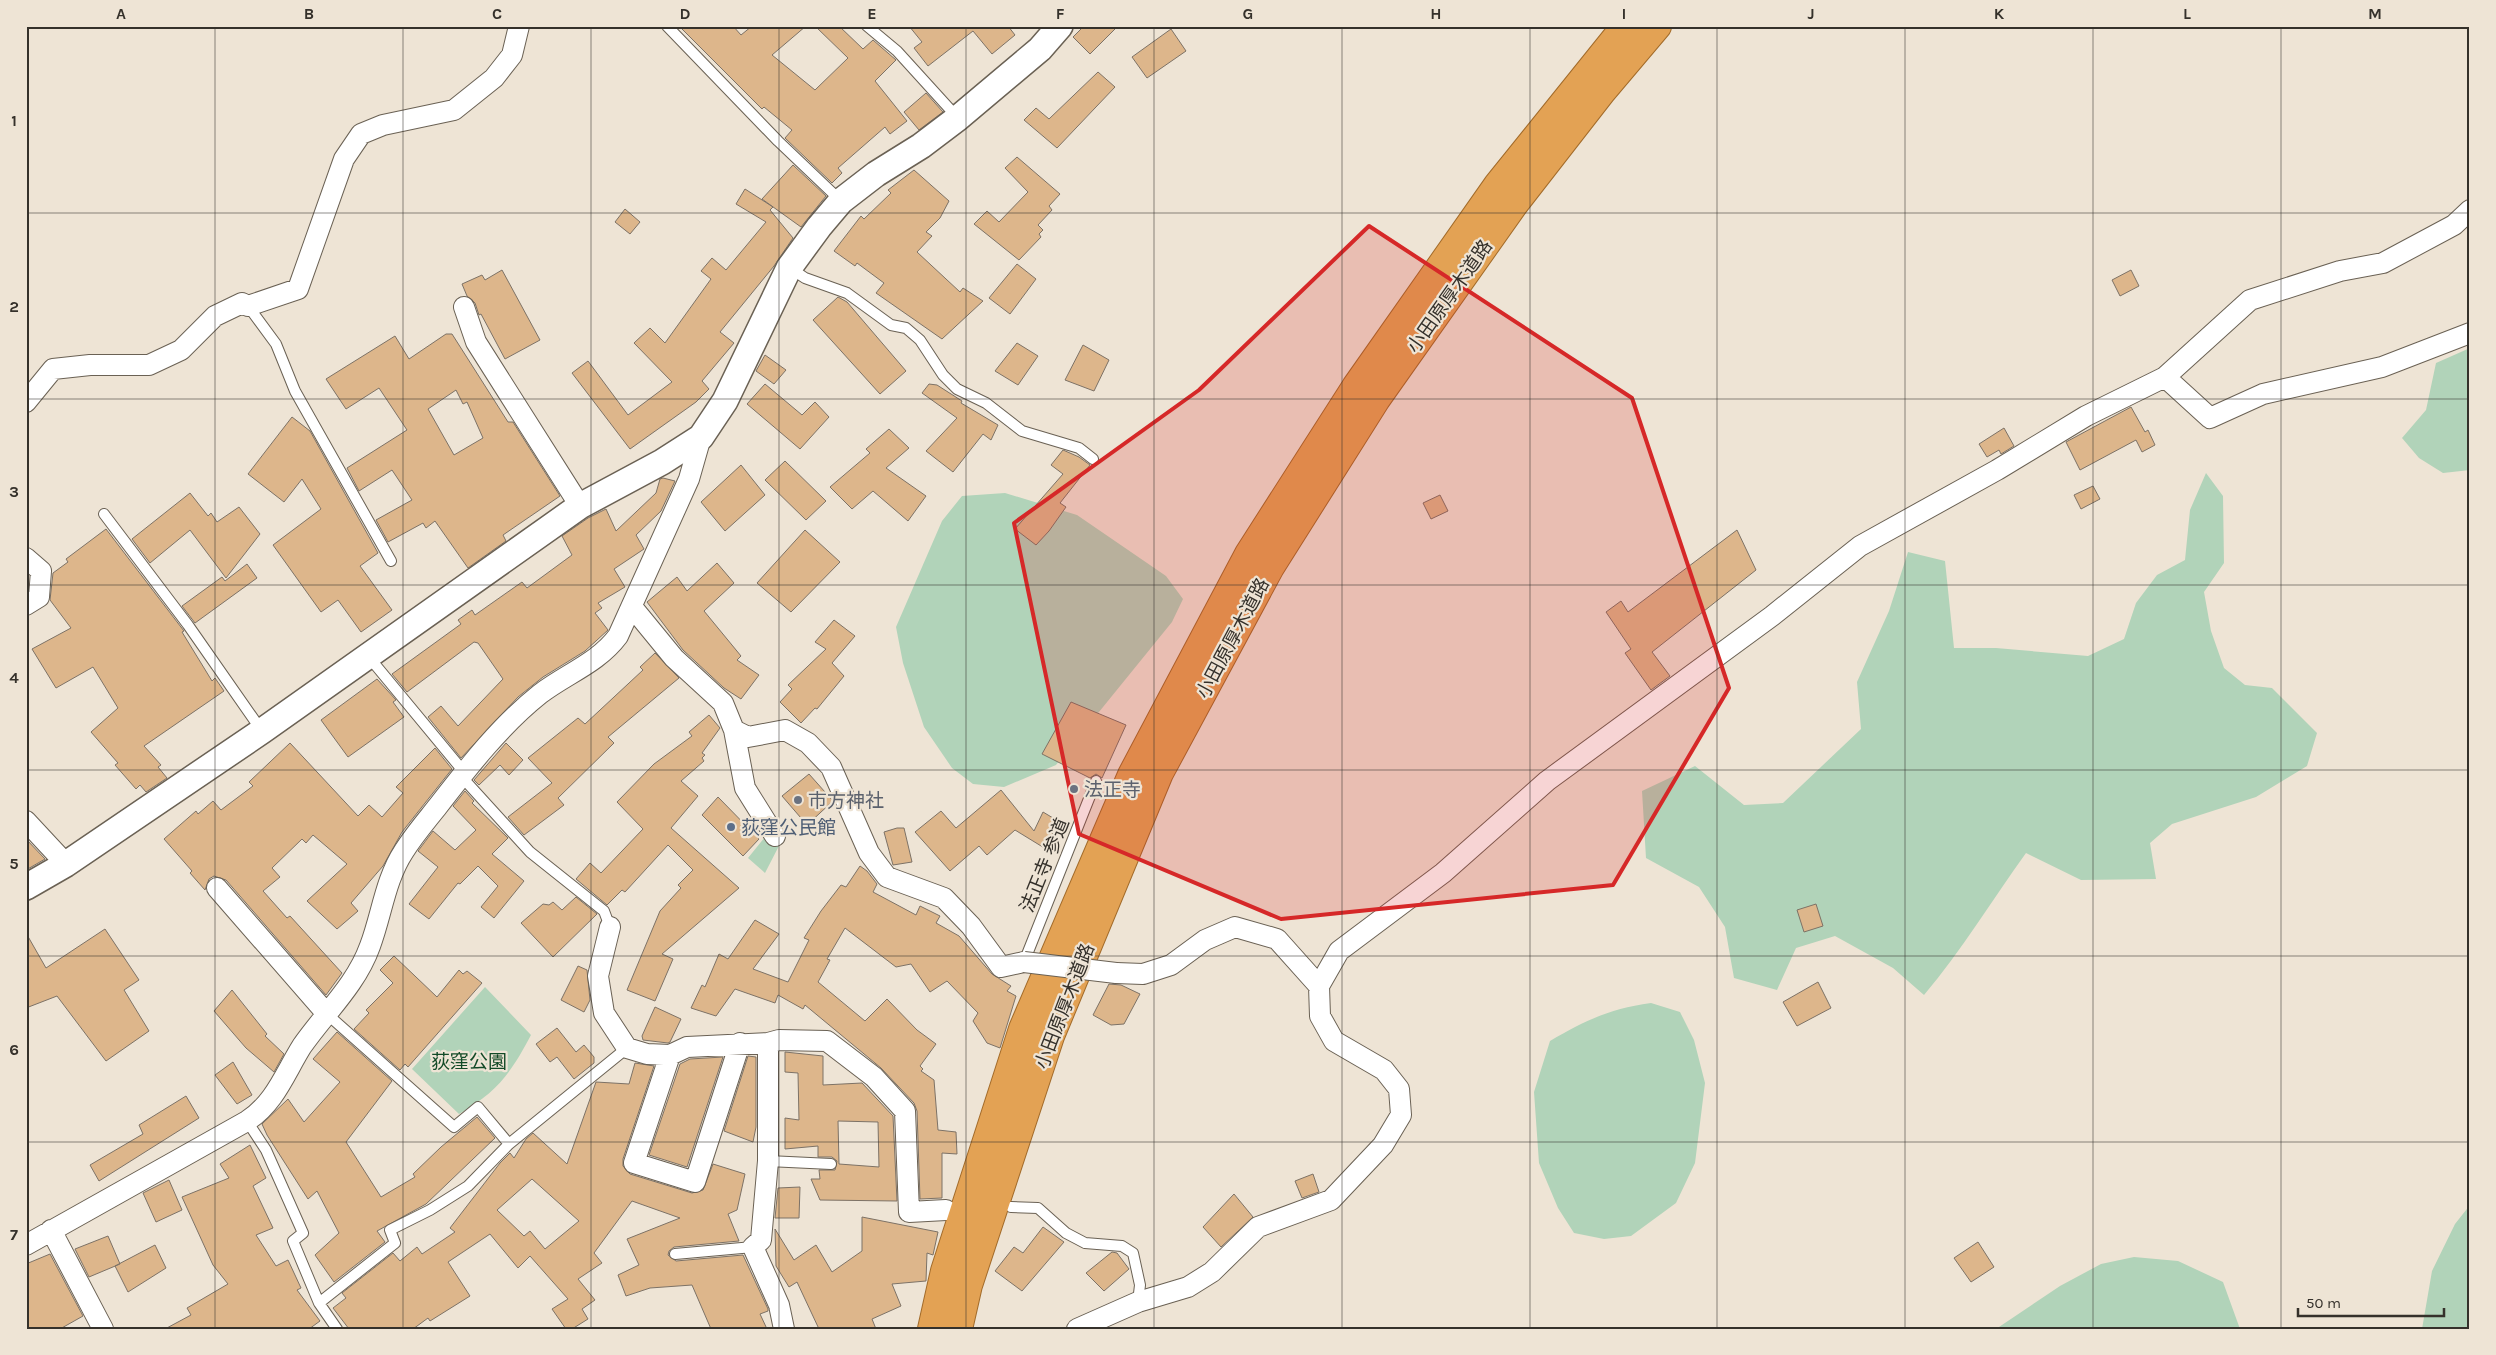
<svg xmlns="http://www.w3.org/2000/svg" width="2496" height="1355" font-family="Karla,'Noto Sans JP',sans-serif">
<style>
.green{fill:#b1d3b9}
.building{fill:#ddb68b;stroke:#7d7266;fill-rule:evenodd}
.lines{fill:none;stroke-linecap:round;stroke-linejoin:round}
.service-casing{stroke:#6a6154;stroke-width:12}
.minor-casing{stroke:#6a6154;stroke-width:22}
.tertiary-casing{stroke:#6a6154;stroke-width:28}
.trunk-casing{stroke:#a26b2a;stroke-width:30}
.service{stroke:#fff;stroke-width:10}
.minor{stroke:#fff;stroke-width:20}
.tertiary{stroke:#fff;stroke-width:25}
.trunk{stroke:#e3a254;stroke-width:28}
.minor-bridge-casing{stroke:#6a6154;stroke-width:22;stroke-linecap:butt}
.minor-bridge{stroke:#fff;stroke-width:20}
.marked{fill:#d62828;fill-opacity:0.2;stroke:#d62828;stroke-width:4;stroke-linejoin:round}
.grid{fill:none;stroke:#35312b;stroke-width:1;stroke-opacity:0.55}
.worship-dot{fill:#6b7280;stroke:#eee4d5;stroke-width:2}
.service-dot{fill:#5c6f8a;stroke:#eee4d5;stroke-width:2}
.labels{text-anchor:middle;stroke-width:4.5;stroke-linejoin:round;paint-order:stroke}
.street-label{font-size:19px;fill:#35312b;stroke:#eee4d5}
.worship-label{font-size:19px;fill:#5b616d;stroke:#eee4d5;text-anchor:start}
.service-label{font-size:19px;fill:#4e5e75;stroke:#eee4d5;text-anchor:start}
.park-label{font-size:19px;fill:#134a27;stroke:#eee4d5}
.neatline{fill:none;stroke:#35312b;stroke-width:2}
.grid-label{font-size:16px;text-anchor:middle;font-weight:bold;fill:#35312b}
</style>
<rect width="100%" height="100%" fill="#eee4d5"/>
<path class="green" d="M2470,348v122l-27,3 -24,-15 -17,-20 24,-28 10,-47z
M2206,473l17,23 1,67 -20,29 7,39 13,37 21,17 27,3 45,45 -10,33 -51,31 -84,27 -22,19 6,36 -75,1 -55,-27c-34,47 -64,97 -102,142l-31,-27 -58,-32 -39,12 -19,42 -43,-12 -9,-51 -26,-40 -53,-29 -4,-67 53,-25 49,39 39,-2 78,-74 -4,-47 32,-71 19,-59 37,9 9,87h42l92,8 36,-17 12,-36 21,-28 28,-15 5,-50z
M1005,493l72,22 89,61 17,23 -11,23 -116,143 -52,22 -31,-3 -21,-16 -28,-41 -21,-64 -7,-36 46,-106 20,-25z
M769,832l13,8 -17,33 -17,-15z
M485,987l46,48c-20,38 -34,57 -72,79l-47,-45z
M1651,1003l29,9 14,28 11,43 -10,80 -19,40 -45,33 -27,3 -30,-6 -16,-25 -19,-45 -5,-71 16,-51c36,-21 59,-32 101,-38z
M2470,1205v124h-48l10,-58 23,-47z
M2134,1257l44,4 45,21 17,47h-244l64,-43 41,-22z"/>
<path class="building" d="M679,26h54l8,9 11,-9h54l-34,29 43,35 33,-32 -33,-32h24l24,23 10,-9 23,20 -21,21 32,40 -17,13 -5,-7 -47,41 4,5 -10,10 -47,-45 7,-8 -28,-23 -2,2z
M909,26h99l7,9 -23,19 -19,-23 -45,35 -14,-18 8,-6z
M1084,26h34l-28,28 -17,-17z
M1171,29l15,22 -39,27 -15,-21z
M1098,72l17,15 -58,61 -33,-28 12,-12 13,11z
M926,93l17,19 -24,18 -15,-18z
M1017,157l43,37 -11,12 3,4 -14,15 5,5 -4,4 2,3 -22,23 -45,-36 13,-13 12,11 29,-30 -23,-24z
M793,165l33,31 -25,31 -39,-28z
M914,170l35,31 -9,17 -14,14 6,4 -15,16 43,40 3,-4 20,13 -41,38 -66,-46 8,-10 -27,-20 -2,3 -21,-15 27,-35 3,3 27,-26 -3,-3z
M745,189l28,18 -3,3 23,28 -19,28 -54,66 14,11 -32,38 7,8 -13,13 -66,47 -58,-76 16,-12 40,54 44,-33 -38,-39 16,-15 15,15 46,-64 -10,-8 11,-13 14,12 40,-48 -30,-18z
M625,209l15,13 -10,12 -15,-12z
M1017,264l19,15 -26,35 -21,-16z
M502,270l38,70 -35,19 -24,-45 -2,1 -4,-12 -8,-7 -5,-12 20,-9 3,5z
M2131,270l8,16 -19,10 -8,-16z
M838,297l9,5 59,69 -26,23 -67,-74z
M446,334h6l56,88h5l47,74 -57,39 3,6 -38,27 -33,-47 -9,7 -3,-5 -35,19 -12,-22 36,-20 -20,-30 -33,21 -12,-23 60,-38 -28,-42 -33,21 -20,-30 69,-43 14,23zM456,390l7,14 4,-2 16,36 -29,17 -26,-46z
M1017,343l21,13 -20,29 -23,-14z
M1083,345l26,15 -15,31 -29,-11z
M765,355l21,15 -12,14 -18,-13z
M765,384l37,31 13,-13 14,15 -29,32 -53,-45z
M929,384l8,1 25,16 -1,2 37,22 -7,15 -8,-6 -30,38 -27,-21 31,-33 -35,-25z
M2131,407l14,25 3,-2 7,15 -13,7 -6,-12 -56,30 -14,-28z
M292,417l18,14 68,122 -18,13 32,44 -31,22 -23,-32 -17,12 -48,-67 48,-36 -19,-30 -18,23 -36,-28z
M2004,428l10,18 -13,8 -2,-4 -12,7 -8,-13z
M889,429l20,19 -23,20 40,28 -18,25 -35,-30 -21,18 -22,-22 40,-34 -4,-4z
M1063,450l16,7 11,8 -30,38 6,4 -17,24 -13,14 -21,-16 48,-55 -12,-9z
M785,461l41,40 -20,19 -41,-40z
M741,465l24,30 -40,36 -24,-29z
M663,478l12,3 -14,30 -25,24 8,14 -30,20 11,18 -27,16 4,5 -7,5 13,17 -23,21 -42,26 -25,20 -57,61 -33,-41 13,-11 17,20 45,-47 -25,-36 -4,-1 -67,50 -15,-18 69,-50 -3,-4 14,-10 3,5 47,-33 5,6 45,-33 -10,-19 26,-18 18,-9 10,22 40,-38 4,-14z
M2093,486l7,13 -19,10 -7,-14z
M190,493l18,23 3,-3 6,9 22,-15 21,27 -34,44 -36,-48 -40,33 -18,-24z
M1440,495l8,16 -17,8 -8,-16z
M106,529l78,102 -2,1 30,49 3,-3 9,13 -80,55 17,19 -3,2 9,11 -21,14 -6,-7 -4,4 -21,-24 3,-2 -27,-31 27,-24 -25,-41 -37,21 -24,-39 39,-21 -21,-28 3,-27 15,-11 -2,-3z
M805,530l35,32 -49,50 -34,-29z
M1737,530l19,40 -104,82 18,24 -19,14 -26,-37 6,-4 -25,-37 15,-11 7,11z
M717,563l17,20 -30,28 37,45 -4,4 22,15 -18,24 -17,-11 -41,-38 -36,-48 30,-25 10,14z
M247,564l10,14 -62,45 -13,-17 40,-29 3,4z
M834,620l21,16 -23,27 12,13 -27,33 -2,-1 -14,15 -21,-21 12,-13 -4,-4 38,-36 -11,-7z
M655,653l24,25 -71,59 6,6 -56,55 6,7 -40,30 -16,-18 44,-34 -24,-25 50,-40 7,6 58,-54 -3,-3z
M377,679l19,21 -3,2 11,15 -56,40 -27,-37z
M1071,702l55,23 -24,53 -6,-4 -6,4 -48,-24z
M709,715l11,13 -18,25 3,2 -3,3 2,3 -23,20 17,15 -27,32 68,60 -77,66 11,5 -18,42 -28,-11 33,-79 21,-23 -3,-3 15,-15 -25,-25 -43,47 -3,-2 -15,15 -31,-26 14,-16 11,10 42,-44 -26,-27 37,-38 38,-28 -3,-4z
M290,743l68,73 11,-11 13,12 21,-24 -7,-6 39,-39 17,21 -50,63 -19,34 -32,37 7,8 -21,18 -30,-28 40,-37 -34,-29 -7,8 -4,-4 -30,29 8,9 -17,14 24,27 3,-2 52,57 -16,22 -100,-115 -12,-4 -5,3 -4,11 -15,-17 2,-2 -28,-32 32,-28 2,3 15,-13 8,9 32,-24 -4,-4z
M506,743l17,17 -14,15 -9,-10 -21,20 -5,-5z
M809,774l24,27 -26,24 -25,-29z
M1001,790l33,41 9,-19 15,9 -12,28 -31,-19 -28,25 -8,-9 -29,25 -35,-39 26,-21 15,17z
M465,791l9,10 -2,2 36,35 -16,16 32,27 -30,37 -13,-11 17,-21 -20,-20 -18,18 -2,-1 -29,36 -20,-15 29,-37 -20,-16 15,-20 22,19 21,-20 -23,-24z
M718,797l41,42 -16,17 -41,-41z
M897,828h7l8,34 -19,3 -9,-33z
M26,839l19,20 -19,11z
M860,866l7,5 10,13 -4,8 43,23 4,-9 20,10 -4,7 23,13 33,38 19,12 -4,5 9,5 -16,52 -13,-5 -14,-22 5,-8 -31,-32 -17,11 -19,-28 -15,3 -51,-39 -18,31 3,1 -12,22 47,39 22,-22 30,31 19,14 -16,22 3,3 -2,2 13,9 4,50 18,2 1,22 -15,-1v45l-22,1 -3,-88 -3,-8 -33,-35 -76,-63 -2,4 -25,-14 -3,8 -40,-14 -19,27 -25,-8 11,-23 3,2 14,-33 9,5 27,-39 24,14 -26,35 35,13 21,-42 -5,-2 17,-27 20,-26 5,2z
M576,897l21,17 -44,43 -32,-34 22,-19 6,1 4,-3 9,8z
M1816,904l7,22 -19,6 -7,-22z
M105,929l34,51 -15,10 25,41 -43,30 -49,-65 -31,12v-75l20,35z
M394,956l43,41 22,-27 4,4 4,-3 15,12 -74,84 -3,-3 -5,6 -46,-41 15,-16 -3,-3 27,-27 -13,-13z
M578,966l9,4 3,30 -6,12 -23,-12z
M1818,982l13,26 -34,18 -14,-24z
M1109,984l12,1 19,9 -16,30 -13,1 -18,-10z
M232,990l35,44 -2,2 19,18 -10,18 -28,-24 -32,-37z
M655,1007l26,12 -11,23 -2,1 -25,-3 -1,-4z
M557,1028l19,24 8,-7 10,12v6l-20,16 -17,-22 -7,5 -14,-18z
M337,1032l55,49 -46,61 35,55 34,-20 -2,-3 28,-27 36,-30 18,21 -69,66 -49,27 8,11 -51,40 -19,-27 24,-22 -22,-42 -9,8 -41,-64 -5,-11 26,-25 16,23 36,-40 -27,-23z
M785,1052l38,4v29l39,-2 31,33 4,85 -77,-1 -9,-21h9l-1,-9h16l2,-9 -5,-4h-14v-11l-33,3v-31l14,2 -1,-47 -13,-1zM838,1121l40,1 1,45 -40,-3z
M748,1056l8,1v70l-3,15 -29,-11z
M723,1057l-36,110 -38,-12 31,-91 10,-5z
M233,1062l19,33 -15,9 -22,-29z
M635,1063l19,3 -31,93v7l7,8 62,19 11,-3 10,-26 32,10 -8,36 -9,4 11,27 -65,6 -5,4 -1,4 8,6 67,-6 25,54v2l-8,3 7,15h-56l-19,-44 -42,3 -24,8 -8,-21 21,-10 -12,-26 53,-21 -48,-17 -38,52 8,10 -24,16 17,21 -13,9 6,10 -16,10h-6l-14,-20 16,-10 -38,-43 -12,12 -28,-34 -42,28 22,34 -40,25 -2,-3 -15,11h-64l-16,-21 13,-10 -4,-5 51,-40 7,8 17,-14 5,7 33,-22 -5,-4 50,-65 10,-10 4,5 12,-19 7,-6 34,31 29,-82 33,2zM532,1179l47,42 -34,28 -15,-18 -6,5 -27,-26z
M186,1096l13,22 -100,63 -9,-16 53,-31 -4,-9z
M250,1145l16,33 -13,8 20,42 -17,7 20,31 12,-6 13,28 -4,2 23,31 -11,8h-144l26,-14 -4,-7 41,-24 -15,-19 -31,-68 47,-19 -9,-14z
M1313,1174l6,18 -17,6 -7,-17z
M169,1180l13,30 -26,12 -13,-29z
M800,1187l-1,31h-24l3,-30z
M1234,1194l19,23 -32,30 -18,-20z
M862,1217l76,15 -5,23 -6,-2 -1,28 -34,3 9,22 -29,13 4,10h-57l-22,-47 -8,5 -13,-21 -1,-37 19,31 22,-15 16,27 30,-21z
M1043,1227l21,15 -42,49 -27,-20 19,-24 9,6z
M108,1236l12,28 -31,13 -14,-28z
M1978,1242l16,25 -23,15 -17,-24z
M155,1245l11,23 -38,24 -13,-26z
M1112,1252l5,1 12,16 -25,22 -18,-18z
M50,1254l33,62 -23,13h-34v-65z"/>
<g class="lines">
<defs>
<path id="service" d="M667,26l111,115 63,60
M867,26l30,25 60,66
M790,268l15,10 42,15 44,32 15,3 14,12 23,35 14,14 29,14 36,28 57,17 14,11
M248,306l28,38 19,47 96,170
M104,514l84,111 74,106
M368,656l96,116
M461,776l69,76 74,59 6,16
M1024,962l72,-181
M327,1014l127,113 24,-20 31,37
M247,1121l19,29 37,83 -10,8 26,62 18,26
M768,1161l63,3
M1011,1207l27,1 28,25 19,10 37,3 11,7 7,32 -2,17
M675,1254l78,-7
M319,1303l76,-60 -5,-13 40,-20 38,-24 41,-42 118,-96"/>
<path id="minor" d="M464,307l12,35 104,164
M2165,377l45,41 53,-24 119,-27 88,-34
M26,402l27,-33 37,-4h59l32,-15 34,-34 27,-13 6,3 50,-17 46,-130 17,-25 22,-9 71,-15 40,-32 18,-23 7,-29
M26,558l15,13 -2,26 -13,8
M633,608l41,50 49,45 11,27 14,7 37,-7 23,13 23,24 38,86 18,24 57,21 27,28 30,41 23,-5
M734,730l11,58 30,48
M26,821l40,43
M217,888l110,126
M610,927l-12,49 6,37 23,35 20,6 23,1 17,-8 81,-4v118l-7,79 -8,7 26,58 5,24
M1116,973l27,1 28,-9 34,-25 30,-13 42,12 42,47
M768,1043l11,-3 48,1 47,36 31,34 4,101 37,-2
M670,1055l-36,108 61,19 45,-139
M51,1230l52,99
M26,1245l221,-124c28,-18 38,-48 55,-75 23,-33 54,-61 68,-100 12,-32 15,-66 34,-95 10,-16 23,-31 34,-45 31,-40 63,-81 102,-112 26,-20 58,-31 78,-58l71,-157 12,-42
M1077,1329l61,-27 50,-15 24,-15 46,-45 73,-27 52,-55 18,-30 -2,-26 -15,-19 -50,-29 -14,-25 -1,-30 20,-35 104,-78 104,-92 225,-165 88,-70 137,-76 89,-54 79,-39 85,-77 90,-29 43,-8 71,-38 16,-15"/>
<path id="tertiary" d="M26,887l40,-23 196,-133 318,-225 82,-44 39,-25 24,-36 64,-133 30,-41 22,-26 35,-27 45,-28 37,-28 82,-69 20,-23"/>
<path id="trunk" d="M932,1329l13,-58 78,-242 109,-254 117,-221 107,-167 142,-202 128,-159
M958,1329l10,-44 82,-249 109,-263 111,-206 106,-168 138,-195 88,-113 55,-65"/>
</defs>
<use href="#service" class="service-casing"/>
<use href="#minor" class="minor-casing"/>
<use href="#tertiary" class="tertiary-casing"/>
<use href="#trunk" class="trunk-casing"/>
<use href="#service" class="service"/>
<use href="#minor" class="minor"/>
<use href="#tertiary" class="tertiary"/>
<use href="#trunk" class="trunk"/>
<defs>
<path id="minor-bridge" d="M1024,962l92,11"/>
</defs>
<use href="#minor-bridge" class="minor-bridge-casing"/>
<use href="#minor-bridge" class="minor-bridge"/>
</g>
<path class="marked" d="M1369,226l263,172 97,290 -116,197 -332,34 -202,-85 -65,-311 185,-133z"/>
<path class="grid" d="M215,26v1303M403,26v1303M591,26v1303M779,26v1303M966,26v1303M1154,26v1303M1342,26v1303M1530,26v1303M1717,26v1303M1905,26v1303M2093,26v1303M2281,26v1303M26,213h2444M26,399h2444M26,585h2444M26,770h2444M26,956h2444M26,1142h2444"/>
<g class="worship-dot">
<circle cx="1074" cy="789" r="5"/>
<circle cx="798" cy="800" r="5"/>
</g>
<circle class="service-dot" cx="731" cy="827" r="5"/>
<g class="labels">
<g class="street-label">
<text transform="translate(1449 296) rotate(-55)" y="7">小田原厚木道路</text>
<text transform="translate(1232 638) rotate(-62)" y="7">小田原厚木道路</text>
<text transform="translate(1044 865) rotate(-68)" y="7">法正寺 参道</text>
<text transform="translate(1064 1006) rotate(-69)" y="7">小田原厚木道路</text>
</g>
<g class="worship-label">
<text x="1084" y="796">法正寺</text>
<text x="808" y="807">市方神社</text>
</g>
<g class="service-label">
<text x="741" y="834">荻窪公民館</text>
</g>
<g class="park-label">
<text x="469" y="1068">荻窪公園</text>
</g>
</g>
<rect width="2496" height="1355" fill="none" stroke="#eee4d5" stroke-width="55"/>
<path d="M2298 1308v8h146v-8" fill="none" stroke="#35312b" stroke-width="2.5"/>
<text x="2306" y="1308" font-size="15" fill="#35312b" stroke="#eee4d5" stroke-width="4" paint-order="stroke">50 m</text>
<rect x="28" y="28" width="2440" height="1300" class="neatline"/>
<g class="grid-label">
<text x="121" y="19">A</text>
<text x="309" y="19">B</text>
<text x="497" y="19">C</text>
<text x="685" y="19">D</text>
<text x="872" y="19">E</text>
<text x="1060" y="19">F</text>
<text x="1248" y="19">G</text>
<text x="1436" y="19">H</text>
<text x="1624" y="19">I</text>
<text x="1811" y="19">J</text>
<text x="1999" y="19">K</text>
<text x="2187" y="19">L</text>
<text x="2375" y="19">M</text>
<text x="14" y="126">1</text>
<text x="14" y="312">2</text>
<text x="14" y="497">3</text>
<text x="14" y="683">4</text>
<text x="14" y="869">5</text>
<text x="14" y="1055">6</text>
<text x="14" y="1240">7</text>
</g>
</svg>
